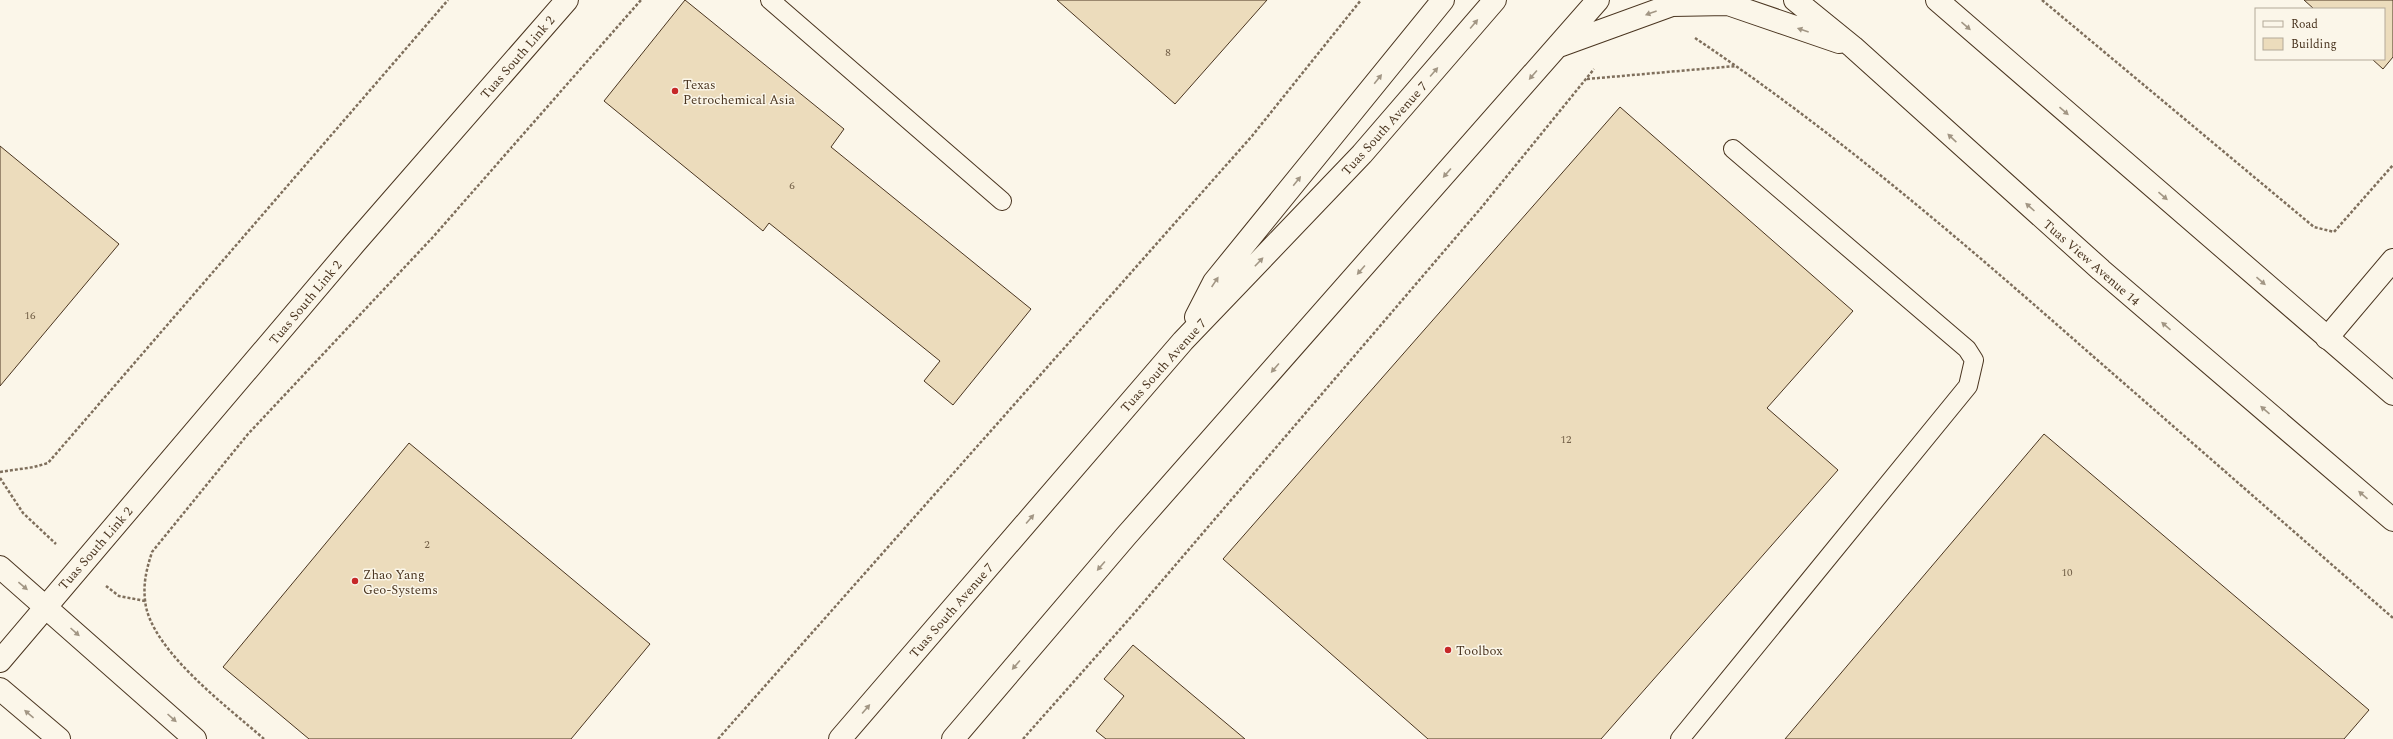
<svg xmlns="http://www.w3.org/2000/svg" width="2393" height="739" font-family="Spectral,serif">
<style>
.building{fill:#ecdcbc;stroke:#4a3520}
.lines{fill:none;stroke-linecap:round;stroke-linejoin:round}
.service-casing{stroke:#4a3520;stroke-width:20}
.minor-casing{stroke:#4a3520;stroke-width:24}
.tertiary-casing{stroke:#4a3520;stroke-width:24}
.path{stroke:#7f6f5c;stroke-width:2.5;stroke-dasharray:3 2;stroke-linecap:butt}
.service{stroke:#fbf6e9;stroke-width:18}
.minor{stroke:#fbf6e9;stroke-width:22}
.tertiary{stroke:#fbf6e9;stroke-width:22}
.oneway{fill:#a29684}
.poi-dot{fill:#c62828;stroke:#fbf6e9;stroke-width:1.5}
.labels{text-anchor:middle;stroke-width:3;stroke-linejoin:round;paint-order:stroke}
.number-label{font-size:11px;fill:#725f47}
.street-label{font-size:13px;fill:#4a3520;stroke:#fbf6e9}
.poi-label{font-size:13px;fill:#4a3520;stroke:#fbf6e9;text-anchor:start}
</style>
<rect width="100%" height="100%" fill="#fbf6e9"/>
<path class="building" d="M685,0l159,129 -13,18 200,162 -78,96 -29,-24 16,-20 -171,-138 -6,8 -159,-130z
M1057,0h210l-92,104z
M2304,0h89v57l-10,12 -11,-10h12v-50h-70z
M1620,107l233,204 -86,97 71,62 -237,269h-173l-205,-180z
M0,146l119,98 -119,142z
M2044,434l325,276 -25,29h-559z
M409,443l241,201 -79,95h-262l-86,-72z
M1133,645l112,94h-139l-10,-8 28,-35 -20,-17z"/>
<g class="lines">
<defs>
<path id="service" d="M770,0l232,201
M1680,739l288,-353 6,-26 -7,-11 -234,-200"/>
<path id="minor" d="M2327,338l66,-78
M0,567l195,172
M0,661l355,-418 212,-243
M0,689l59,50"/>
<path id="tertiary" d="M1795,0l58,47 248,223 292,250
M1937,0l456,394
M1559,46l113,-41 56,-1 111,38
M1196,317l18,-35 229,-282
M840,739l343,-398 179,-187 133,-154
M953,739l173,-203 472,-536"/>
</defs>
<use href="#service" class="service-casing"/>
<use href="#minor" class="minor-casing"/>
<use href="#tertiary" class="tertiary-casing"/>
<path class="path" d="M2042,0l272,227 20,5 59,-67
M1695,38c139,93 267,203 392,313 102,89 204,178 306,267
M1587,79l149,-13
M0,472l34,-5 14,-4 400,-463
M0,478l23,35 33,31
M106,586l13,10 26,5
M264,739c-36,-32 -115,-90 -119,-139 -2,-18 2,-32 7,-48l96,-118 185,-197 208,-237
M718,739l534,-603 109,-136
M1023,739l108,-122 350,-409 113,-139"/>
<use href="#service" class="service"/>
<use href="#minor" class="minor"/>
<use href="#tertiary" class="tertiary"/>
</g>
<defs><path id="oneway-solid" d="M-6-.8H1V-3.2L6.5 0L1 3.2V.8H-6Z"/></defs>
<g class="oneway">
<use href="#oneway-solid" transform="translate(1651 13) rotate(160)"/>
<use href="#oneway-solid" transform="translate(1474 24) rotate(-50)"/>
<use href="#oneway-solid" transform="translate(1966 26) rotate(41)"/>
<use href="#oneway-solid" transform="translate(1803 30) rotate(-161)"/>
<use href="#oneway-solid" transform="translate(1434 72) rotate(-49)"/>
<use href="#oneway-solid" transform="translate(1533 75) rotate(131)"/>
<use href="#oneway-solid" transform="translate(1378 79) rotate(-51)"/>
<use href="#oneway-solid" transform="translate(2064 111) rotate(41)"/>
<use href="#oneway-solid" transform="translate(1952 138) rotate(-137)"/>
<use href="#oneway-solid" transform="translate(1447 173) rotate(131)"/>
<use href="#oneway-solid" transform="translate(1297 181) rotate(-51)"/>
<use href="#oneway-solid" transform="translate(2163 196) rotate(41)"/>
<use href="#oneway-solid" transform="translate(2030 207) rotate(-138)"/>
<use href="#oneway-solid" transform="translate(1259 262) rotate(-46)"/>
<use href="#oneway-solid" transform="translate(1361 270) rotate(131)"/>
<use href="#oneway-solid" transform="translate(2261 281) rotate(41)"/>
<use href="#oneway-solid" transform="translate(1215 282) rotate(-56)"/>
<use href="#oneway-solid" transform="translate(2166 326) rotate(-139)"/>
<use href="#oneway-solid" transform="translate(1275 368) rotate(131)"/>
<use href="#oneway-solid" transform="translate(2265 410) rotate(-139)"/>
<use href="#oneway-solid" transform="translate(2363 495) rotate(-139)"/>
<use href="#oneway-solid" transform="translate(1030 519) rotate(-49)"/>
<use href="#oneway-solid" transform="translate(1101 566) rotate(131)"/>
<use href="#oneway-solid" transform="translate(23 586) rotate(40)"/>
<use href="#oneway-solid" transform="translate(75 632) rotate(42)"/>
<use href="#oneway-solid" transform="translate(1016 665) rotate(131)"/>
<use href="#oneway-solid" transform="translate(866 709) rotate(-49)"/>
<use href="#oneway-solid" transform="translate(29 714) rotate(-140)"/>
<use href="#oneway-solid" transform="translate(172 718) rotate(42)"/>
</g>
<g class="poi-dot">
<circle cx="675" cy="91" r="4"/>
<circle cx="355" cy="581" r="4"/>
<circle cx="1448" cy="650" r="4"/>
</g>
<g class="labels">
<g class="number-label">
<text x="1168" y="56">8</text>
<text x="792" y="189">6</text>
<text x="30" y="319">16</text>
<text x="1566" y="443">12</text>
<text x="427" y="548">2</text>
<text x="2067" y="576">10</text>
</g>
<g class="street-label">
<text transform="translate(517 57) rotate(-49)" y="5">Tuas South Link 2</text>
<text transform="translate(1384 128) rotate(-48)" y="5">Tuas South Avenue 7</text>
<text transform="translate(2092 262) rotate(41)" y="5">Tuas View Avenue 14</text>
<text transform="translate(305 302) rotate(-50)" y="5">Tuas South Link 2</text>
<text transform="translate(1163 365) rotate(-48)" y="5">Tuas South Avenue 7</text>
<text transform="translate(95 548) rotate(-49)" y="5">Tuas South Link 2</text>
<text transform="translate(951 610) rotate(-49)" y="5">Tuas South Avenue 7</text>
</g>
<g class="poi-label">
<text x="683" y="89">Texas<tspan x="683" dy="15">Petrochemical Asia</tspan></text>
<text x="363" y="579">Zhao Yang<tspan x="363" dy="15">Geo-Systems</tspan></text>
<text x="1456" y="655">Toolbox</text>
</g>
</g>
<rect x="2255" y="8" width="130" height="52" fill="#fbf6e9" stroke="#b4a999"/>
<rect x="2263" y="21" width="20" height="6" fill="#fbf6e9" stroke="#b4a999"/>
<text x="2291" y="28" font-size="12" fill="#4a3520">Road</text>
<rect x="2263" y="38" width="20" height="12" fill="#ecdcbc" stroke="#b4a999"/>
<text x="2291" y="48" font-size="12" fill="#4a3520">Building</text>
</svg>
